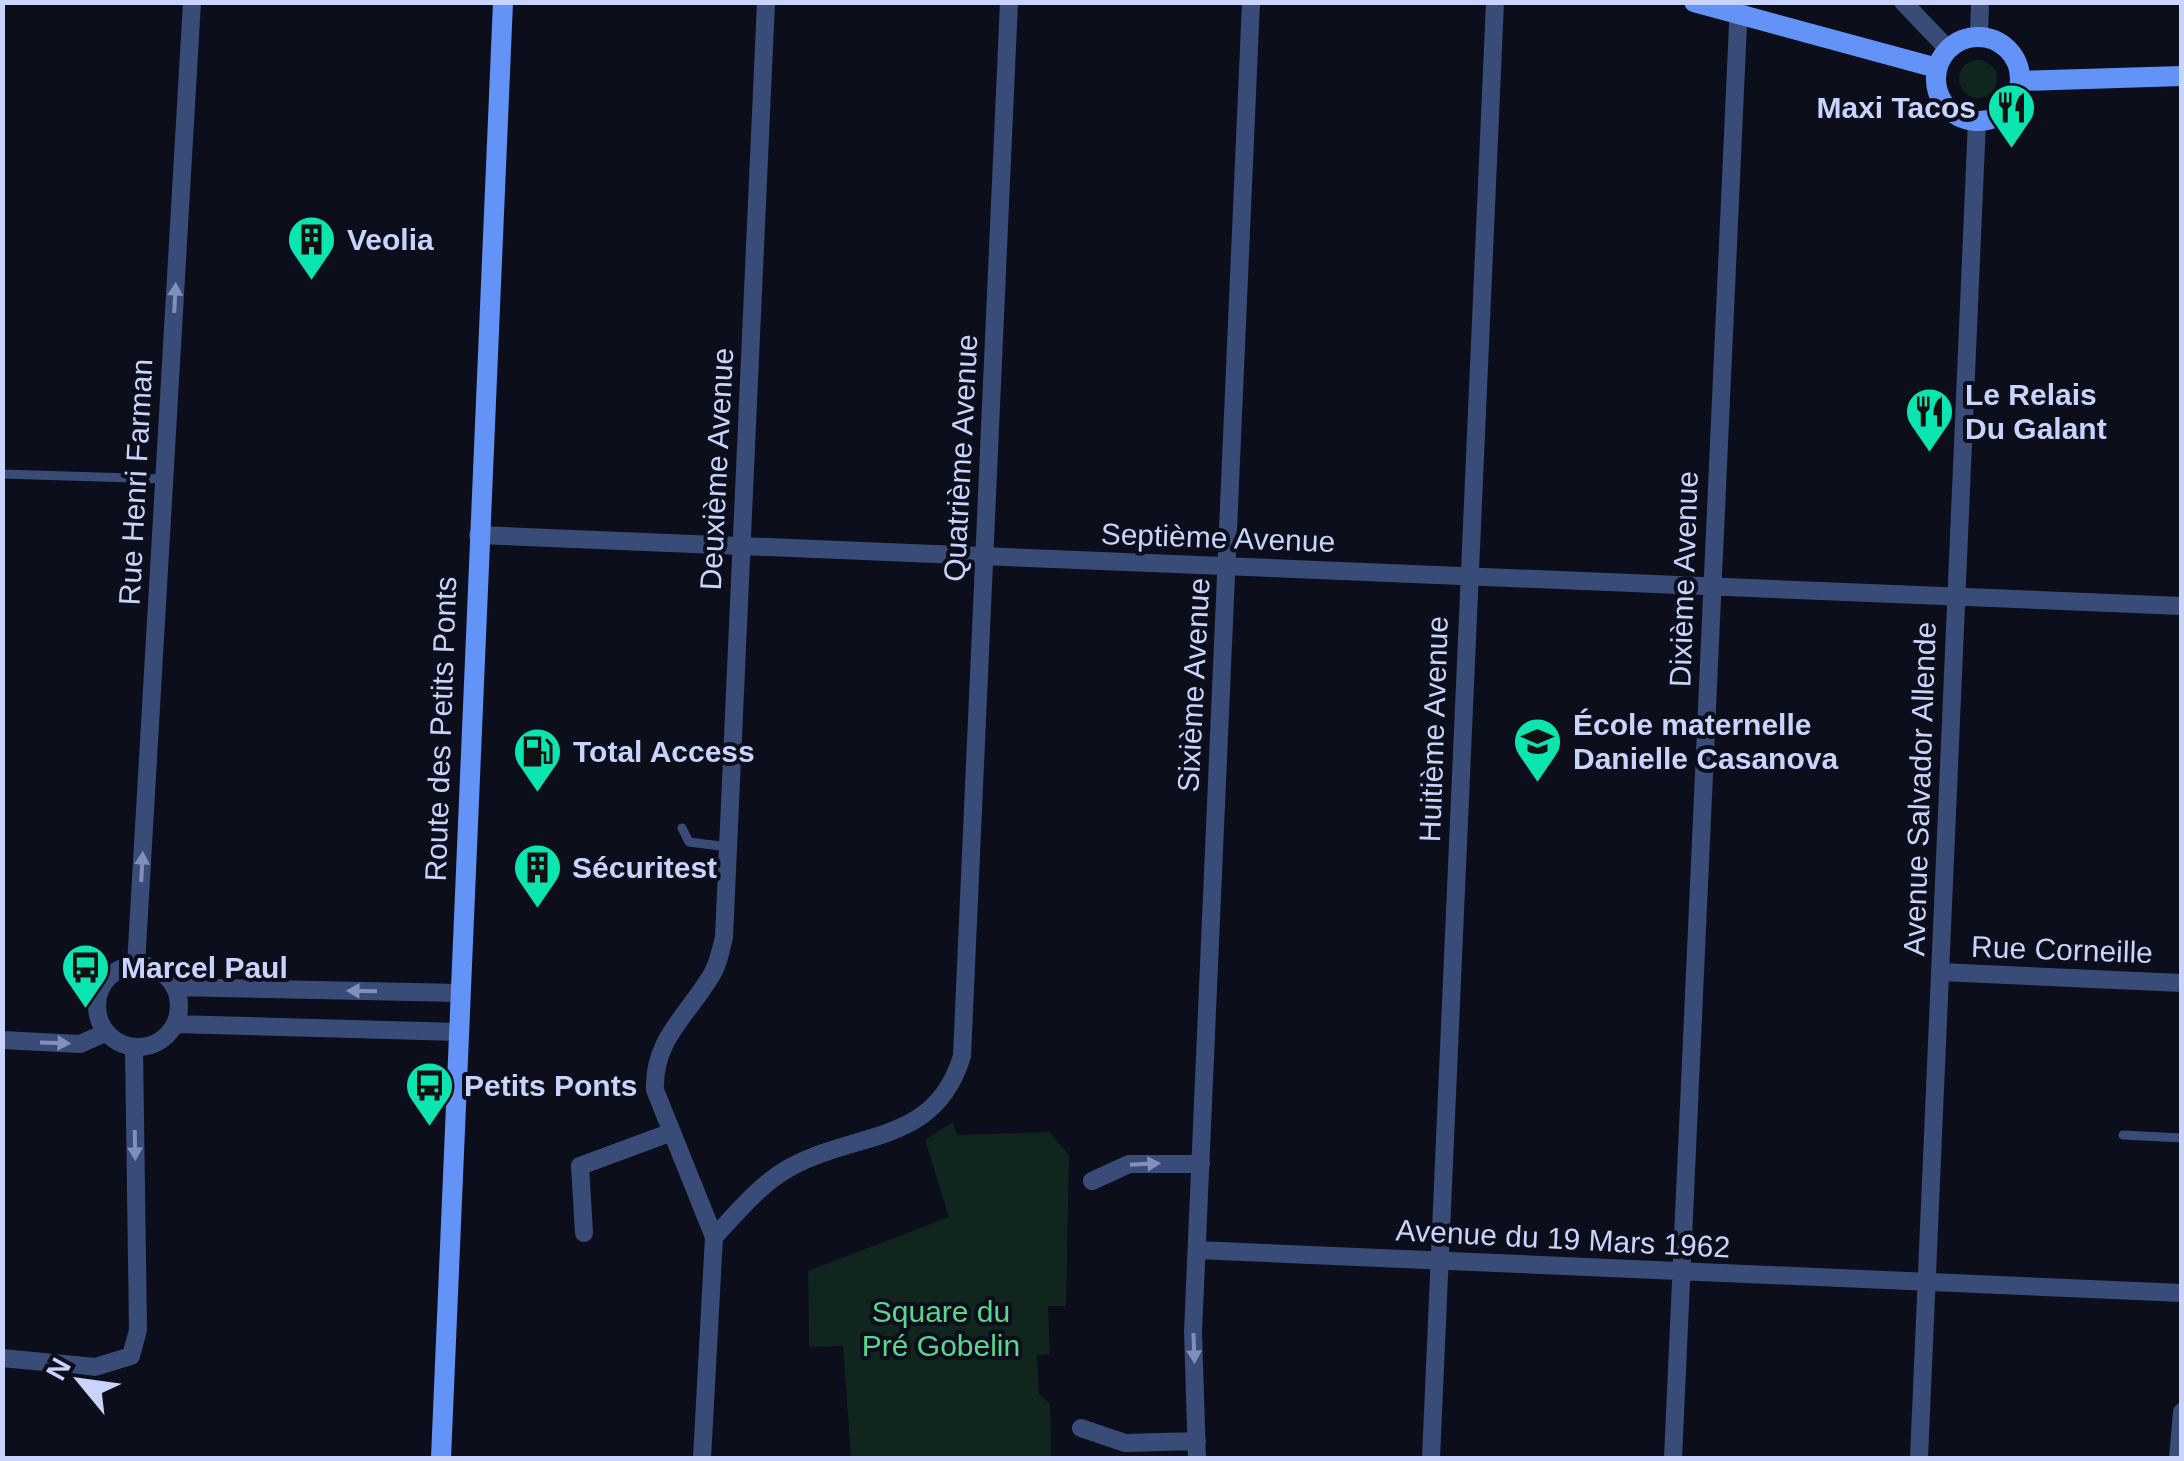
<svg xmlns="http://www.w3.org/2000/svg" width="2184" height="1461" font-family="Helvetica,sans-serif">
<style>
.green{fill:#0f251d}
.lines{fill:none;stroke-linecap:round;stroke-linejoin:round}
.lane{stroke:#394c78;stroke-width:9}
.street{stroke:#394c78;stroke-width:18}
.secondary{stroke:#6493f8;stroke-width:20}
.oneway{fill:#8190ba}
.labels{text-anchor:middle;stroke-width:8;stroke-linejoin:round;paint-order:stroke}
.poi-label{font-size:30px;font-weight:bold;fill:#c9d4fc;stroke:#0c0e1b;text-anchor:start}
.street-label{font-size:30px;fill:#c9d4fc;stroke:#0c0e1b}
.park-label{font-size:30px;fill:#5ad78d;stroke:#0c0e1b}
</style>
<rect width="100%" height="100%" fill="#0c0e1b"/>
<path class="green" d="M1959 79a19 19 0 1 1 38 0a19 19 0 1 1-38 0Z
M953,1122l4,13 92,-3 20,23 -3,151h-18l2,48 -13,1 2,39 11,9 1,55h-200l-8,-112 -34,1 -1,-76 141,-54 -24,-77z"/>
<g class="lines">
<path class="lane" d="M2,474l162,5
M682,828l7,14 39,5
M2123,1135l59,3"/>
<path class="street" d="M1903,2l45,47
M1979,37l1,-35
M478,535l1704,71
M97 1006a41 41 0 1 1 82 0a41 41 0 1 1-82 0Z
M136,965l56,-963
M1940,972l242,11
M174,987l286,6
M175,1024l283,8
M2,1040l78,4 25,-11
M1092,1181l37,-17h72
M584,1233l-4,-67 92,-34
M714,1237c23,-24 46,-53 75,-69 68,-38 146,-22 173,-112l47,-1054
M1197,1250l985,43
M2,1358l93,9 36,-11 7,-26 -4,-282
M1081,1428l44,15 72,-2
M702,1458l12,-221 -59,-147c-2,-50 32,-74 56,-114 7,-11 10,-26 13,-39l42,-935
M1197,1458l-4,-126 58,-1330
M1431,1458l64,-1456
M1673,1458l66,-1456
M1919,1458l58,-1337
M2178,1458l4,-46"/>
<path class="secondary" d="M1694,2l243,66
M1936 79a42 42 0 1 1 84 0a42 42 0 1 1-84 0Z
M2020,81l162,-5
M441,1458l62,-1456"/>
</g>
<defs><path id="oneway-solid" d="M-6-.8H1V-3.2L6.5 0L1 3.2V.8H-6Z" transform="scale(2.5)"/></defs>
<g class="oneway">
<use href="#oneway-solid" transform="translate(175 298) rotate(-87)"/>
<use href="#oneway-solid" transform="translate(142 867) rotate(-87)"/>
<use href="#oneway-solid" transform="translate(362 991) rotate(-179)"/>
<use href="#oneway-solid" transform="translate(55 1043) rotate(2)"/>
<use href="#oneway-solid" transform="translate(135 1145) rotate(89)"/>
<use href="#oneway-solid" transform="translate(1145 1164) rotate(-3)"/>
<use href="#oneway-solid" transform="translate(1194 1348) rotate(88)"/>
</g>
<defs>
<symbol id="restaurant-pin" viewBox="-11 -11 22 30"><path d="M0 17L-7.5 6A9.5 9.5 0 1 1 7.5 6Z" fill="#0be6b1" stroke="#0c0e1b"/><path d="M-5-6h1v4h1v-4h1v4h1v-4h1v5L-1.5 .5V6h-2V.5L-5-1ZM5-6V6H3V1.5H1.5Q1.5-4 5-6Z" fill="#111"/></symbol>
<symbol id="building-pin" viewBox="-11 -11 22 30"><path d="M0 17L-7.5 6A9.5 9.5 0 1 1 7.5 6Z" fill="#0be6b1" stroke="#0c0e1b"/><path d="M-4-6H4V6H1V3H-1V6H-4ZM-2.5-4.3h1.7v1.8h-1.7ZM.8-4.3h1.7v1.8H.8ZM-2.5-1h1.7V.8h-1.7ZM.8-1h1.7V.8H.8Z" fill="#111"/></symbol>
<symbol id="school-pin" viewBox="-11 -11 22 30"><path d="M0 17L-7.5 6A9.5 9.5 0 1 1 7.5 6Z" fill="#0be6b1" stroke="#0c0e1b"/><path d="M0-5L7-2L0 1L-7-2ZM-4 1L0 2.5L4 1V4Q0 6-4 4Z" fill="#111"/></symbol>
<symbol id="fuel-pin" viewBox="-11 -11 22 30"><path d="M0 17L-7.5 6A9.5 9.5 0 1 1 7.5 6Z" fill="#0be6b1" stroke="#0c0e1b"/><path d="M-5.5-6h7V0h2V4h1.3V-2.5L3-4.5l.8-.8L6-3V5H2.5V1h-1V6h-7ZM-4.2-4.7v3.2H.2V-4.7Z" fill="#111"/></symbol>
<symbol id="bus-pin" viewBox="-11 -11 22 30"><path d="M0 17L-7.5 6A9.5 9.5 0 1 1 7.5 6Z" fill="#0be6b1" stroke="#0c0e1b"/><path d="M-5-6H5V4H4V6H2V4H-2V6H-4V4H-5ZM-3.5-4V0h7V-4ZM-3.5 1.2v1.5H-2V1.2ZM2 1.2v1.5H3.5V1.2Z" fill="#111"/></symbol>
</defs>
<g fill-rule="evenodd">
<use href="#restaurant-pin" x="1984" y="80" width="55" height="75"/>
<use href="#building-pin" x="284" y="212" width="55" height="75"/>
<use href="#restaurant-pin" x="1902" y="384" width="55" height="75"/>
<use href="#school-pin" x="1510" y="714" width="55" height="75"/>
<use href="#fuel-pin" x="510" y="724" width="55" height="75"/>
<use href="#building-pin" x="510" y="840" width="55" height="75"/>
<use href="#bus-pin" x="58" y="940" width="55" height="75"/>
<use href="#bus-pin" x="402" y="1058" width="55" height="75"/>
</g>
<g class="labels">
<g class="poi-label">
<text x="1976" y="118" text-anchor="end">Maxi Tacos</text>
<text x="347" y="250">Veolia</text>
<text x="1965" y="405">Le Relais<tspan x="1965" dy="34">Du Galant</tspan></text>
<text x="1573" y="735">École maternelle<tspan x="1573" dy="34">Danielle Casanova</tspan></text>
<text x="573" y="762">Total Access</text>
<text x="572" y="878">Sécuritest</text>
<text x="121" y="978">Marcel Paul</text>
<text x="464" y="1096">Petits Ponts</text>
</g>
<g class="street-label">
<text transform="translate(961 458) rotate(-87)" y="10">Quatrième Avenue</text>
<text transform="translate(717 469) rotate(-87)" y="10">Deuxième Avenue</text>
<text transform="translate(136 482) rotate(-87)" y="10">Rue Henri Farman</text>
<text transform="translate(1218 538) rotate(2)" y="10">Septième Avenue</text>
<text transform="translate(1684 579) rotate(-88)" y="10">Dixième Avenue</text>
<text transform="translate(1194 685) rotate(-87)" y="10">Sixième Avenue</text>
<text transform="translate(441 729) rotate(-88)" y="10">Route des Petits Ponts</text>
<text transform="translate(1434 729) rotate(-88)" y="10">Huitième Avenue</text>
<text transform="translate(1920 789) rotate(-88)" y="10">Avenue Salvador Allende</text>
<text transform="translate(2062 950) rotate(2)" y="10">Rue Corneille</text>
<text transform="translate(1563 1239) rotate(3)" y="10">Avenue du 19 Mars 1962</text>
</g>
<g class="park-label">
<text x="941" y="1322">Square du<tspan x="941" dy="34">Pré Gobelin</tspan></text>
</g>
</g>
<rect width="2184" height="1461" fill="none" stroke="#c9d4fc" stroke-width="10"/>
<g transform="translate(80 1381) rotate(299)" stroke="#0c0e1b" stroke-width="8" paint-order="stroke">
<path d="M0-8L18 38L0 25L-18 38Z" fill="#c9d4fc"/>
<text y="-15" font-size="28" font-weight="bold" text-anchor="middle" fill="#c9d4fc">N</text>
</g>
</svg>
